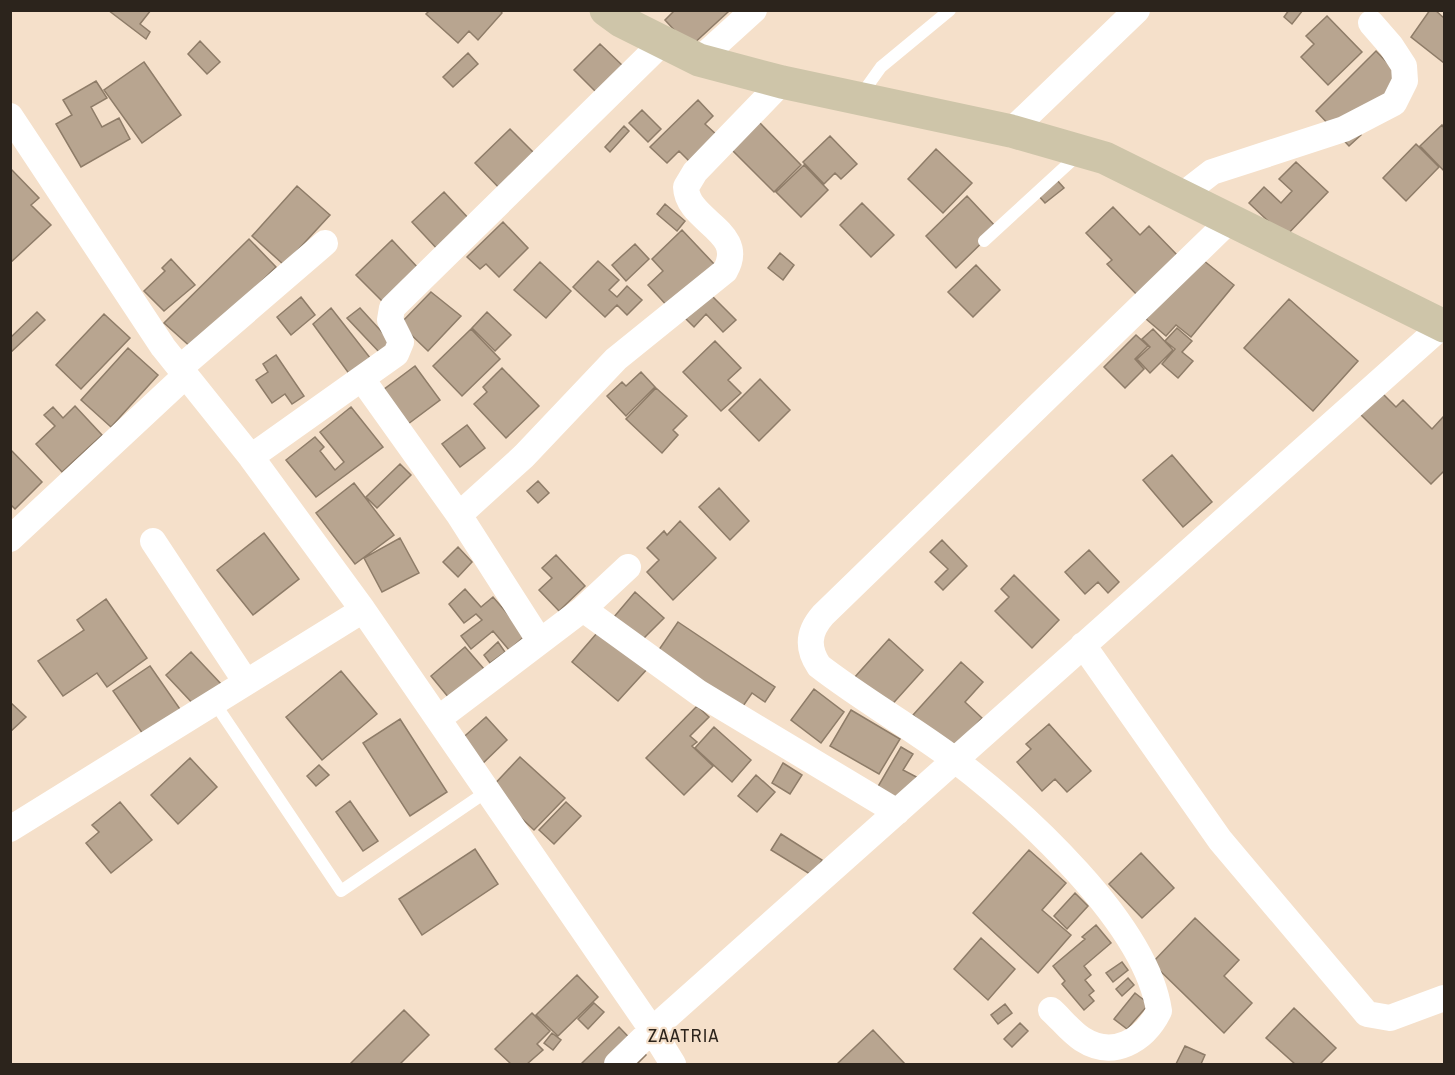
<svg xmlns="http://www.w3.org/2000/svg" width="1455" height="1075" font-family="'Archivo Narrow',sans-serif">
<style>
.building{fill:#b8a590;stroke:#8e7c68;stroke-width:1.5}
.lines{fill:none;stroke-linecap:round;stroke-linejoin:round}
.service{stroke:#fff;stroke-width:12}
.minor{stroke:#fff;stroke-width:26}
.secondary{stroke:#cec5a9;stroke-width:33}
.labels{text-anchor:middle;stroke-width:4.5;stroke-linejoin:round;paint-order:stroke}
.quarter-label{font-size:18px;letter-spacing:1.5px;fill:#2c241c;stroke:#f5e0ca}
</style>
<rect width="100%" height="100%" fill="#f5e0ca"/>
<path class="building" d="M108,10h43l-11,14 10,8 -4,7z
M430,10h70l2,3 -24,27 -9,-9 -11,12 -32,-29z
M675,10h51l2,2 -38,35 -25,-27z
M1289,10h14l-11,14 -8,-7z
M1430,10h5l9,8v45l-33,-26z
M1327,16l35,36 -34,33 -27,-28 13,-13 -8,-8z
M200,41l20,21 -13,12 -19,-20z
M600,44l24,23 -27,26 -23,-23z
M1376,51l29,30 -49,48 5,6 -12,11 -33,-35z
M468,53l10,11 -25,23 -10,-10z
M144,62l37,53 -39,28 -38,-53z
M96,81l11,17 -16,9 11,20 17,-9 11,21 -49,28 -25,-43 16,-9 -9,-15z
M698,100l15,16 -8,8 13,12 -27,27 -12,-12 -12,12 -17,-16z
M642,110l19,19 -13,13 -19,-19z
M759,122l42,43 -27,27 -43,-43z
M1442,125l2,3v43l-24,-25z
M624,126l5,5 -19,21 -5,-5z
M510,129l29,29 -35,35 -29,-30z
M830,136l27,28 -16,15 -6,-6 -11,11 -21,-22z
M1416,144l23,23 -33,34 -23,-23z
M936,149l36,34 -29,30 -35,-34z
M1296,162l32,30 -43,45 -36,-34 15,-16 17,16 11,-12 -13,-12z
M804,165l24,25 -27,27 -25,-25z
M10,168l29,30 -8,7 20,20 -41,38z
M1056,179l8,9 -19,15 -8,-9z
M297,186l33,29 -46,50 -32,-29z
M444,192l27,29 -32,30 -27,-29z
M967,196l30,32 -41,40 -30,-32z
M862,203l32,32 -23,22 -31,-32z
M665,204l20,17 -8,10 -20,-17z
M1113,207l27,28 9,-9 32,33 -41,39 -33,-34 5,-4 -26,-27z
M503,222l25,26 -29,29 -13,-13 -6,5 -13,-12z
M682,230l33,35 -45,44 -22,-24 15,-14 -11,-12z
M249,239l27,28 -83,82 -29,-26z
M392,240l28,30 -35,34 -29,-29z
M635,244l14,15 -23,22 -14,-16z
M780,253l14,12 -11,15 -15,-12z
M1198,256l36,29 -43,52 -15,-12 -10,11 -20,-17z
M171,259l24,26 -31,26 -20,-20 21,-20 -3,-3z
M598,261l21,19 -10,10 8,7 10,-11 15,14 -15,15 -10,-10 -12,12 -32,-30z
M540,262l31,29 -25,27 -32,-28z
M976,265l24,25 -27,27 -25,-25z
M431,292l30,24 -33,35 -28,-27z
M710,294l26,26 -13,12 -17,-18 -12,13 -9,-9z
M301,297l14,18 -24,20 -14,-18z
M1289,299l69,62 -45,50 -69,-63z
M331,308l40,51 -21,16 -37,-51z
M360,308l31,34 -11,11 -33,-35z
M37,312l8,8 -35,33v-15z
M487,312l24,23 -16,16 -23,-23z
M104,314l26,24 -49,51 -25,-24z
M1177,328l15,13 -10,11 11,9 -15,17 -16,-14 13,-15 -10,-8z
M471,329l29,30 -38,37 -29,-30z
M1153,329l20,21 -23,23 -13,-14 13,-12 -8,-8z
M1136,335l12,11 -13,13 9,10 -19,19 -21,-21z
M715,341l26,27 -13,12 13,13 -20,18 -38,-39z
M128,348l30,27 -47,52 -30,-27z
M276,355l28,41 -12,8 -7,-10 -13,9 -16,-23 12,-8 -5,-8z
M415,366l25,34 -32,24 -25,-34z
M502,368l37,38 -33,32 -32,-34 13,-12 -4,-5z
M641,372l14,15 -29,29 -19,-20 15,-14 4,4z
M760,379l30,31 -31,31 -30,-31z
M656,388l31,28 -14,14 5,5 -16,18 -36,-34z
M1379,390l17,17 7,-7 29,29 12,-13v55l-13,13 -74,-73z
M75,406l27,29 -40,37 -26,-28 19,-18 -11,-11 9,-8 10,11z
M351,407l32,40 -67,50 -30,-37 29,-23 9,10 -4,4 15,19 9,-8 -24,-30z
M467,425l18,23 -25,19 -18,-23z
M10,449l32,33 -27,27 -5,-5z
M1172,455l40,47 -29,25 -40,-47z
M400,464l11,11 -34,33 -11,-11z
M538,481l11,12 -11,10 -11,-12z
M354,483l40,52 -39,29 -39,-51z
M719,488l30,33 -19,19 -31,-33z
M680,521l36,37 -43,42 -26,-28 12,-12 -12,-12 17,-17 3,4z
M264,533l35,46 -46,36 -36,-45z
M400,538l19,35 -37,19 -18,-34z
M942,540l25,26 -24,24 -8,-8 13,-13 -18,-17z
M458,547l14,15 -14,15 -15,-15z
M1089,550l30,32 -11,11 -10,-11 -13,12 -20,-22z
M556,555l29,31 -26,25 -20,-21 13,-12 -10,-10z
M1014,575l45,45 -27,28 -37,-37 14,-14 -8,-8z
M465,589l16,18 12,-10 33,38 -17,15 -16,-19 -22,18 -10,-13 21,-16 -6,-6 -12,9 -15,-19z
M635,592l29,26 -23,23 -27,-24z
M106,599l41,59 -40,29 -10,-14 -34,23 -25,-35 46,-31 -7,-10z
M678,622l97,65 -10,15 -13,-9 -11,16 -85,-55z
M603,626l46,41 -31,34 -46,-39z
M889,639l34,31 -35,39 -34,-31z
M498,642l7,10 -15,11 -6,-8z
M465,647l19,22 -35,29 -18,-22z
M191,652l31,33 -25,23 -31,-33z
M961,662l22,20 -18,20 17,16 -30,33 -39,-36z
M150,666l32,46 -37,25 -32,-46z
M341,671l36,43 -55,46 -36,-43z
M814,689l30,23 -23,31 -30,-23z
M10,702l16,15 -16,15z
M697,706l12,11 -19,19 7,6 -5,4 21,20 -29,29 -38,-37z
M851,710l49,29 -21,35 -49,-28z
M486,717l21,23 -28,27 -22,-24z
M400,719l47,73 -37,24 -47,-73z
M1049,724l42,47 -24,21 -12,-13 -13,12 -25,-29 14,-13 -5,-5z
M714,727l37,33 -19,22 -37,-34z
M901,747l12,7 -10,16 21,11 -22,22 -26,-13z
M520,757l45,41 -31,32 -44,-41z
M190,758l27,29 -39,37 -27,-29z
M783,763l19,12 -12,19 -18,-11z
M319,765l10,10 -13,11 -9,-10z
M756,775l19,17 -18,20 -19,-16z
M350,801l28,40 -15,10 -27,-39z
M120,802l32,38 -41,33 -25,-30 13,-11 -7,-7z
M566,802l15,14 -27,28 -15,-14z
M781,834l41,26 -9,16 -42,-26z
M475,849l23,35 -76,51 -23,-36z
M1029,850l37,33 -24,27 29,25 -33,38 -65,-60z
M1141,853l33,35 -32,30 -33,-34z
M1075,893l13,13 -21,23 -13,-13z
M1195,918l44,42 -15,16 28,27 -28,30 -72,-70z
M1096,925l15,18 -27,23 7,9 -6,5 9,11 -5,4 5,6 -10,9 -22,-26 3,-3 -12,-15 32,-27 -3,-2z
M981,938l34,31 -27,31 -34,-31z
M1122,962l6,8 -15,12 -7,-9z
M577,975l21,22 -40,39 -22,-21z
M1128,978l6,7 -12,11 -6,-7z
M1135,993l14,11 -22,25 -13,-10z
M594,1003l10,9 -16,17 -10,-10z
M1005,1004l7,9 -14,11 -7,-9z
M1294,1008l42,40 -16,16h-25l-29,-26z
M404,1010l25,25 -29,29h-50z
M532,1013l18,18 -13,13 6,6 -16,14h-16l-16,-15z
M1020,1023l8,8 -16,16 -8,-8z
M619,1027l27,28 -9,9h-56z
M873,1030l32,34h-68z
M552,1033l9,7 -8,10 -9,-7z
M1185,1046l20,9 -4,9h-25z"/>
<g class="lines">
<path class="service" d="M861,95l20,-28 69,-57
M984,241l95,-87
M214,702l127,189 148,-101"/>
<path class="minor" d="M699,60l55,-50
M10,116l153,231 88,110 112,153 289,420 21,34
M1011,131l126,-121
M1181,196l31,-24 132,-43 50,-26 11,-22 -1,-15 -13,-20 -20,-23
M180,368l145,-125
M362,379l97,136 80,125
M251,457l145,-103 5,-12 -11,-22 2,-12 271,-266
M459,515l65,-59 92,-97 109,-88c23,-40 -38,-49 -39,-84l9,-15 87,-90
M10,539l176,-164
M153,541l93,141
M583,609l116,84 198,119
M1083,645l137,195 147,174 23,4 54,-20
M438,719l145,-110 45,-42
M10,829l353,-219
M1051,1010c10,9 20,22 31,29 31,20 62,2 77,-28 -13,-88 -136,-199 -204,-251 -44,-33 -92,-60 -136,-94 -12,-18 -11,-34 4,-51l407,-395
M617,1064l35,-34 791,-705"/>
<path class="secondary" d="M606,10l15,11 78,39 83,22 229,49 94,27 339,168"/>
</g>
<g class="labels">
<g class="quarter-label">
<text x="684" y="1042">ZAATRIA</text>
</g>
</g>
<rect width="1455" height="1075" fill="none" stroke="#2c241c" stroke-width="24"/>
</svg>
